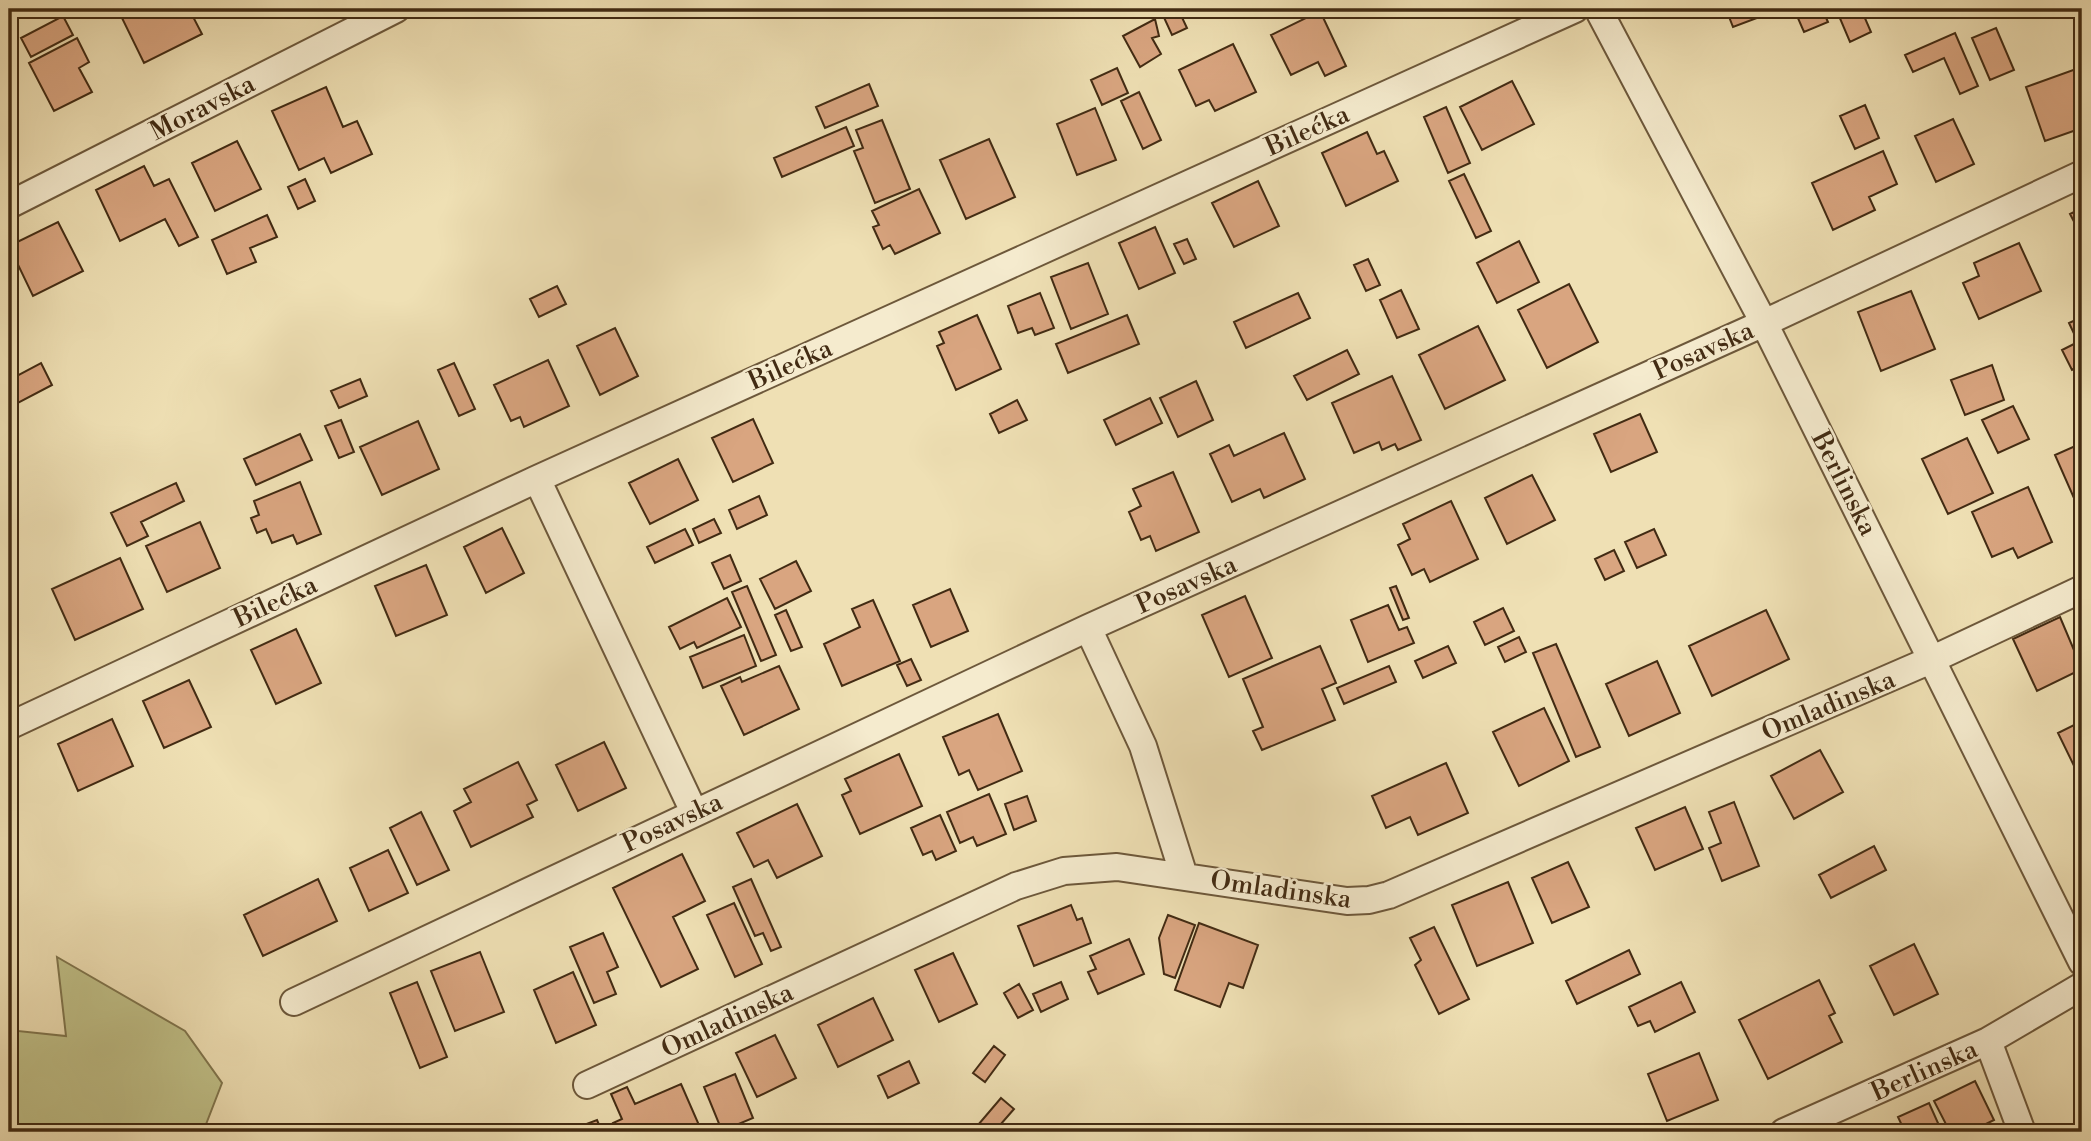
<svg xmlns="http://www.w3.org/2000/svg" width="2091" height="1141" font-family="'Libre Bodoni',serif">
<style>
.green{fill:#c0c088;stroke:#81764e;stroke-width:2}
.building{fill:#d9a580;stroke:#422b13;stroke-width:2}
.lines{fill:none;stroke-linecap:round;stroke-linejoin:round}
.street-casing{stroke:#6d583b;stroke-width:30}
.street{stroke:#f5ebce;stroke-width:26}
.labels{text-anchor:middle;stroke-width:5;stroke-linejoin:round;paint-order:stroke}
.street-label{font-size:26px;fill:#422b13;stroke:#f5ebce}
</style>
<rect width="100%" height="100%" fill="#efe0b4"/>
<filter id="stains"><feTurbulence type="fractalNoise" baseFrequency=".00286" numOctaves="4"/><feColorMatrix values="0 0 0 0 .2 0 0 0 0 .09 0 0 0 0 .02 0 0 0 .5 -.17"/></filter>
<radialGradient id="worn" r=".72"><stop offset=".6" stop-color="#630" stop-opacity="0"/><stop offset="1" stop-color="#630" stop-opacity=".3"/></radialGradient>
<path class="green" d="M57,957l128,74 37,52 -19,49h-194v-102l57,6z"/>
<path class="building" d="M134,9h55l13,25 -58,29 -23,-47z
M1165,9h13l9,19 -15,7 -11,-24z
M1726,9h52v1l-45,17z
M1794,9h28l6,13 -24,10z
M1836,9h25l10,23 -21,10z
M1320,11l26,55 -21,10 -7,-14 -27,13 -20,-40z
M63,16l10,19 -42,22 -10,-19z
M1155,19l4,17 -7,2 9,16 -21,13 -17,-31z
M1996,28l18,42 -24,10 -18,-42z
M1955,33l23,53 -18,8 -16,-36 -31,14 -8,-17z
M77,38l12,24 -10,6 13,24 -38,19 -25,-48z
M1233,44l23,48 -41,19 -6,-11 -13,6 -17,-36z
M1117,68l11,25 -26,12 -11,-25z
M2076,69l6,19v40l-37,13 -19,-54z
M1512,81l22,43 -52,26 -22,-43z
M869,84l9,22 -53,22 -9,-21z
M326,87l17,40 14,-6 15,33 -41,19 -7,-15 -25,12 -27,-59z
M1139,92l22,48 -18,9 -22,-48z
M1865,105l14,33 -24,11 -15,-33z
M1446,107l24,56 -22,10 -24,-56z
M1095,108l21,52 -39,15 -20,-51z
M1953,119l21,45 -38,18 -21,-46z
M882,120l28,69 -35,14 -21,-52 9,-3 -7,-18z
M846,127l8,19 -72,31 -8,-19z
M1367,132l10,22 7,-3 14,30 -52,25 -24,-53z
M989,139l26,58 -49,22 -26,-59z
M237,141l24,48 -46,22 -23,-48z
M1883,151l14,33 -28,13 6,13 -42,20 -21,-47z
M144,166l10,20 15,-7 29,58 -19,9 -14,-27 -45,22 -24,-51z
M1464,174l27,57 -15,7 -27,-57z
M305,179l10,22 -17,8 -10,-22z
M1258,181l21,45 -45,21 -22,-44z
M919,189l21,44 -45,21 -5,-9 -7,4 -10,-22 6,-2 -7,-14z
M2082,208v29l-12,-23z
M267,215l10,22 -27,11 6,14 -29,12 -15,-34z
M58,222l25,49 -50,25 -24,-50z
M1155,227l20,46 -36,16 -20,-46z
M1187,239l9,20 -12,5 -10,-20z
M1519,241l20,41 -42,21 -20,-40z
M2019,243l22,48 -62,28 -16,-36 16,-7 -5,-13z
M1368,259l12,26 -14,6 -12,-26z
M1088,263l20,51 -37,15 -20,-52z
M1569,284l29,58 -51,26 -29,-58z
M557,286l9,18 -27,13 -9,-18z
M1401,290l18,39 -22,9 -17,-38z
M1911,291l24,58 -54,22 -23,-59z
M1040,293l14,35 -19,7 -3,-7 -14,5 -10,-27z
M1298,293l12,25 -64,30 -12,-26z
M977,315l24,54 -45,21 -19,-44 7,-3 -5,-11z
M1127,315l12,29 -71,29 -12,-29z
M2082,317v48l-10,5 -10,-20 16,-8 -9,-19z
M1478,326l27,54 -60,29 -26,-54z
M615,328l23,48 -38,19 -23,-49z
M1347,350l12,24 -52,26 -13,-24z
M548,360l21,46 -45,21 -4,-10 -9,4 -17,-36z
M41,363l11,22 -38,20 -5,-10v-15z
M454,363l21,46 -16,7 -21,-46z
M1992,365l12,35 -39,15 -14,-35z
M1392,376l29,64 -23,10 -3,-6 -13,6 -3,-8 -25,11 -22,-50z
M360,379l7,17 -28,12 -8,-17z
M1196,381l17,39 -35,17 -18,-39z
M1150,398l12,25 -46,22 -12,-25z
M1017,400l10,20 -28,13 -9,-19z
M2013,406l16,33 -31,14 -16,-33z
M1640,414l17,38 -46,20 -17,-38z
M753,419l20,44 -40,19 -21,-44z
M341,420l13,32 -15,6 -14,-32z
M418,421l21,48 -57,26 -22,-48z
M1284,433l21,46 -41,19 -4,-9 -28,13 -22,-48 19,-9 5,11z
M300,434l12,26 -56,25 -12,-26z
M1967,438l26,55 -45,21 -26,-55z
M2082,443v70l-1,1 -26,-59z
M678,459l20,41 -48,24 -21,-41z
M1173,472l26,60 -43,19 -6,-15 -9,4 -12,-28 12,-6 -8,-17z
M1532,475l23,45 -48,24 -22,-46z
M300,482l21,52 -24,10 -4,-9 -21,8 -6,-14 -9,4 -6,-15 8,-3 -5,-14z
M176,483l8,18 -43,21 7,14 -21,10 -16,-33z
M2028,487l24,55 -34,16 -5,-10 -21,9 -20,-45z
M759,496l8,19 -30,14 -8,-19z
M1451,501l27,58 -48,23 -6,-13 -12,6 -14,-30 12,-6 -7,-15z
M714,519l7,14 -22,10 -6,-14z
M200,522l20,46 -53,24 -21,-46z
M502,528l22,45 -38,20 -22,-46z
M685,529l8,16 -38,18 -8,-16z
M1654,529l12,26 -29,13 -12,-26z
M1614,550l10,21 -19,9 -10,-21z
M730,555l11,26 -17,8 -12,-26z
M120,558l23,51 -68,31 -23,-51z
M796,561l15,30 -36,18 -15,-30z
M426,565l21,50 -51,21 -21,-50z
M747,586l29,69 -15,6 -29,-69z
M1396,586l13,32 -6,2 -13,-32z
M950,589l18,42 -37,16 -18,-42z
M1245,596l27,62 -43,19 -27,-62z
M727,598l14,29 -44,21 -3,-6 -14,7 -11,-22z
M873,600l27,61 -58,25 -18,-42 36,-17 -8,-18z
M1388,605l11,25 8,-3 7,16 -46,19 -17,-42z
M1503,608l11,23 -29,14 -11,-23z
M786,610l16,37 -11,4 -16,-36z
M1766,610l23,49 -77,37 -23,-50z
M2060,617l22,52 -45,22 -24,-52z
M296,629l25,54 -45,21 -25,-54z
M744,635l12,31 -53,22 -13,-31z
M1519,637l7,15 -21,10 -7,-15z
M1556,644l44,103 -24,10 -43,-104z
M1320,646l16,37 -14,6 13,31 -73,30 -9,-19 10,-4 -20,-48z
M1448,646l8,17 -33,15 -8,-17z
M911,659l10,21 -14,6 -10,-21z
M1657,661l23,52 -51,23 -23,-52z
M779,666l20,43 -55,26 -23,-49 19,-9 2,5z
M1389,666l7,16 -52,22 -7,-16z
M189,680l22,47 -47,21 -21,-47z
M1544,708l25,53 -50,25 -26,-54z
M998,714l24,57 -44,19 -9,-20 -10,5 -16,-38z
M112,719l21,47 -55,25 -20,-47z
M2082,721v51l-4,2 -20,-41z
M604,742l22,46 -48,23 -22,-46z
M1820,750l23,42 -49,27 -23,-43z
M899,754l23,52 -62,28 -18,-39 9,-4 -6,-12z
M518,762l19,38 -10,5 6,12 -62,30 -17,-36 17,-9 -7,-13z
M1446,763l22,50 -50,22 -8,-18 -24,11 -14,-32z
M989,794l17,40 -29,12 -4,-9 -13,6 -13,-31z
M1027,796l9,25 -22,9 -9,-26z
M1734,802l25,64 -37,15 -13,-33 12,-5 -12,-31z
M797,804l25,52 -45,22 -9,-18 -14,7 -17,-34z
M1685,807l18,42 -48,21 -19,-42z
M421,812l28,58 -32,15 -27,-57z
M940,815l16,36 -20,9 -4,-9 -9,4 -12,-27z
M1874,846l12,24 -55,28 -12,-23z
M388,850l20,43 -39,18 -19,-43z
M682,854l23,47 -32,16 25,52 -37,18 -48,-99z
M1568,862l21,45 -37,16 -20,-45z
M318,879l19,42 -74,35 -19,-41z
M751,879l30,68 -10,4 -8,-18 -8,3 -22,-49z
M1508,882l25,61 -56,23 -25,-61z
M734,903l28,61 -27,13 -28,-62z
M1071,905l6,15 5,-2 9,25 -57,23 -16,-40z
M1168,915l27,10 -20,53 -11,-4 -5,-36z
M1199,923l59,22 -15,43 -14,-5 -9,24 -45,-17z
M1434,927l35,72 -30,15 -24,-49 6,-5 -11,-22z
M603,933l15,34 -11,5 9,22 -22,9 -24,-56z
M1129,939l15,35 -46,20 -10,-22 8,-3 -6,-13z
M1914,944l24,50 -44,21 -24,-49z
M1629,950l11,24 -63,30 -11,-23z
M480,952l24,60 -49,19 -24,-60z
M953,953l24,51 -38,18 -24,-52z
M573,972l23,53 -40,18 -22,-53z
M1819,980l16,33 -6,3 13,26 -74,37 -29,-59z
M417,982l30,75 -27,11 -30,-75z
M1061,982l7,17 -27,13 -8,-18z
M1681,982l14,30 -40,20 -5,-11 -12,5 -9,-19z
M1019,984l14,26 -15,8 -14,-25z
M873,998l20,42 -55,27 -20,-42z
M775,1035l21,43 -39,19 -21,-44z
M994,1046l11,9 -20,27 -12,-9z
M1699,1053l19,47 -51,21 -19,-47z
M909,1061l10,22 -31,15 -10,-22z
M735,1074l18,44 -31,13 -18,-44z
M1975,1081l19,39 -24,12h-20l-16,-31z
M681,1084l21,48h-85l-4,-9 9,-4 -11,-25 16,-7 8,17z
M1001,1098l13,11 -20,23h-22z
M1929,1103l13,29h-37l-7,-15z
M597,1120l5,12h-28l-1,-3z"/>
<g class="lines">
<defs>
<path id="street" d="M1598,9l166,314 318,639
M9,205l387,-196
M537,479l157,333
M1088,628l55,118 41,130
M9,726l528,-247 1038,-470
M294,1002l794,-374 676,-305 318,-149
M1988,1041l34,91
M587,1085l429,-199 48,-15 53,-4 230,34 22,-1 20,-5 544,-236 149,-70
M1784,1132l204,-91 94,-55"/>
</defs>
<use href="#street" class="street-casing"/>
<use href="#street" class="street"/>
</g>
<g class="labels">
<g class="street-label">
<text transform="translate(202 107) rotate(-27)" y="9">Moravska</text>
<text transform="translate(1307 130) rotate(-24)" y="9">Bilećka</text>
<text transform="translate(1703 350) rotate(-24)" y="9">Posavska</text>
<text transform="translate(790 364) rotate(-24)" y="9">Bilećka</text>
<text transform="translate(1845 483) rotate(63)" y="9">Berlinska</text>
<text transform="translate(1186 584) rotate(-24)" y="9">Posavska</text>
<text transform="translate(275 601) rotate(-25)" y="9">Bilećka</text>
<text transform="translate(1828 705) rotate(-23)" y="9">Omladinska</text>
<text transform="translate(672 822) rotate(-25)" y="9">Posavska</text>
<text transform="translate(1281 889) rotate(8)" y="9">Omladinska</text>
<text transform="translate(727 1020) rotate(-25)" y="9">Omladinska</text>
<text transform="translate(1924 1070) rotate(-24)" y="9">Berlinska</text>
</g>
</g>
<rect width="2091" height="1141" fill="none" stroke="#efe0b4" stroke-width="35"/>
<rect x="10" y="10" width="2070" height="1120" fill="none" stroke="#422b13" stroke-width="3.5"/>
<rect x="18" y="18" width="2056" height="1106" fill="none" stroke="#422b13" stroke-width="2"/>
<rect width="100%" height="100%" filter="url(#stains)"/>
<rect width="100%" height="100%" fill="url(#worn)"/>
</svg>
